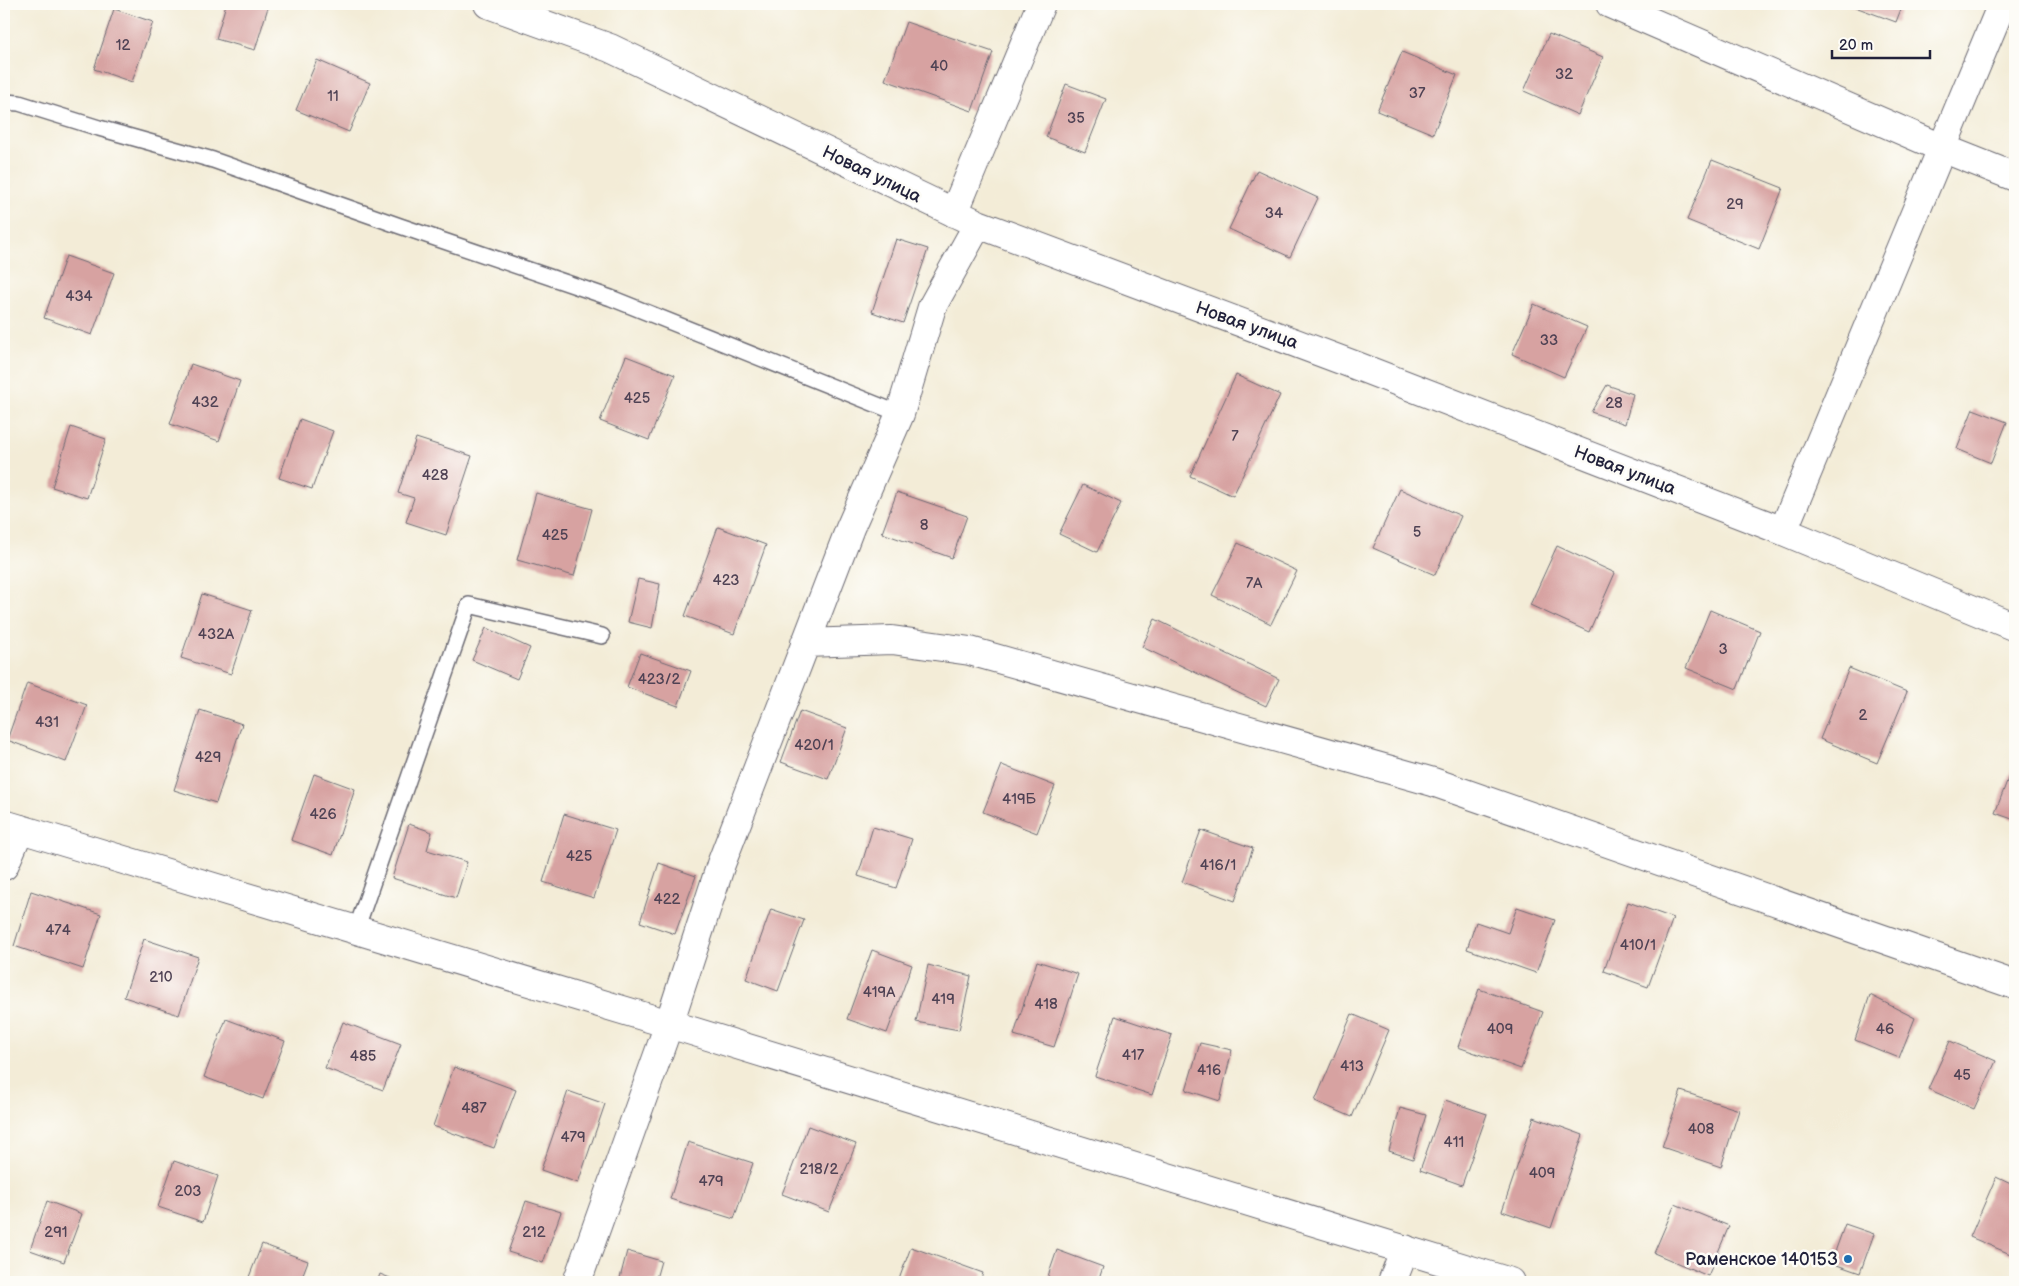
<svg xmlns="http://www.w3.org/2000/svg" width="2019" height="1286" font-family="'Balsamiq Sans',sans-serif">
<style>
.building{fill:#d7a2a1}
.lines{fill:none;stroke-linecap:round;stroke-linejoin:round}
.service-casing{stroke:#6b6972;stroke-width:18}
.minor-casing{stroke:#6b6972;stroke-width:30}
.tertiary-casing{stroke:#6b6972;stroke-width:30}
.service{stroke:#fff;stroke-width:15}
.minor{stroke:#fff;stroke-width:28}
.tertiary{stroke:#fff;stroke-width:28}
.poi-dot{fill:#1f6fb2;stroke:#fdfcf7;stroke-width:2}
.labels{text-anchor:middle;stroke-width:5;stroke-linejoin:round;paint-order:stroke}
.number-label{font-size:15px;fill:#4f4254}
.street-label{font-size:18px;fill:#22223b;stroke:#fdfcf7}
.poi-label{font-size:18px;fill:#22223b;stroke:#fdfcf7;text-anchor:end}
</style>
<rect width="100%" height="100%" fill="#fdfcf7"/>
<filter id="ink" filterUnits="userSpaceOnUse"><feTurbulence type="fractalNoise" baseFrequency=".02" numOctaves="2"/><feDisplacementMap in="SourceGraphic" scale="10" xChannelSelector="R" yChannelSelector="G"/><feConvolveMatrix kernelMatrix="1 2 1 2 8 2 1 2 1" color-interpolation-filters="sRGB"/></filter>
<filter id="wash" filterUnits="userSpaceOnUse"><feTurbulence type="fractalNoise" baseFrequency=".0096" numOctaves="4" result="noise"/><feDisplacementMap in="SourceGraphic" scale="20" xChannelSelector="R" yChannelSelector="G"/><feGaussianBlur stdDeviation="1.12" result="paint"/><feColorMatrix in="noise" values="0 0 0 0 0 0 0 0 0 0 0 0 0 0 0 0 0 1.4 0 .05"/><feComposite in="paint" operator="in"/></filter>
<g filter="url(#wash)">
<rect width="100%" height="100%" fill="#f3ecd7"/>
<g id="blocks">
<path class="building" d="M226,4h43l-14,46 -39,-11z
M1847,4h56l-7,18z
M114,9l39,13 -21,60 -38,-13z
M906,22l87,30 -21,59 -87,-31z
M1549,34l54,23 -25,58 -54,-24z
M1402,52l55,23 -24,59 -56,-23z
M317,60l53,23 -21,49 -53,-22z
M1066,84l40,15 -21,53 -39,-15z
M1712,160l71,28 -24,61 -72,-29z
M1257,170l61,28 -28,59 -61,-28z
M896,239l32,10 -25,74 -31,-11z
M66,256l48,17 -22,62 -48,-17z
M1534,304l53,23 -23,50 -52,-23z
M626,356l49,19 -26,65 -49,-19z
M191,364l49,17 -21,60 -49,-17z
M1236,375l44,20 -47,101 -43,-20z
M1607,385l26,9 -8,30 -34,-12z
M1973,409l34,13 -16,41 -34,-14z
M300,419l33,12 -21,58 -33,-11z
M71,427l35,12 -19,59 -35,-11z
M416,438l56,18 -26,79 -40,-13 8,-24 -16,-5z
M1083,485l38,18 -24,49 -38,-18z
M1400,489l61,27 -26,59 -62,-27z
M897,492l70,24 -15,42 -70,-25z
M536,493l56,16 -18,67 -57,-16z
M718,527l48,18 -32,89 -49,-18z
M1238,543l59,28 -26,53 -59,-29z
M1557,546l58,27 -26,59 -59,-27z
M638,579l22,5 -8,44 -24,-6z
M202,594l50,16 -21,64 -50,-16z
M1710,610l50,21 -23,58 -51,-21z
M1155,619l124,60 -13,27 -124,-59z
M486,628l44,20 -13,31 -45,-19z
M640,653l51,18 -13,35 -51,-19z
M1849,668l58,24 -30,71 -57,-24z
M27,683l60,22 -21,57 -59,-22z
M200,710l42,14 -26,79 -42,-13z
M800,711l47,17 -19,51 -47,-17z
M2015,760v60l-20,-7z
M1002,765l53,21 -18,47 -54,-21z
M314,774l41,15 -22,66 -42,-15z
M564,814l52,16 -22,68 -51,-16z
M409,824l23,8 -5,18 40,12 -11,36 -64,-20z
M873,827l39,12 -16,49 -38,-12z
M1201,830l52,18 -18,53 -53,-19z
M659,863l37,13 -21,58 -35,-12z
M31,891l70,23 -18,55 -69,-23z
M1628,902l45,16 -25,69 -44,-16z
M1517,907l38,13 -19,53 -69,-24 9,-27 32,11z
M771,909l33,11 -26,71 -32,-12z
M144,939l54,18 -19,58 -55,-18z
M872,950l40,15 -25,68 -40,-14z
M1037,961l41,13 -24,73 -40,-12z
M928,965l43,11 -12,54 -43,-8z
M1479,989l64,23 -22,57 -63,-22z
M1870,995l45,23 -16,40 -44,-18z
M1352,1014l37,16 -37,87 -37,-16z
M1115,1016l57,19 -20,60 -57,-19z
M226,1019l59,22 -22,58 -59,-22z
M343,1022l58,22 -18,46 -58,-22z
M1950,1041l46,20 -22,48 -46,-20z
M1200,1043l32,7 -12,51 -34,-11z
M454,1067l62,23 -22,58 -61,-22z
M568,1091l37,13 -27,79 -37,-13z
M1681,1091l58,19 -18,57 -59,-20z
M1445,1100l42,14 -25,71 -42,-15z
M1400,1108l26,7 -13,44 -24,-8z
M1534,1117l49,18 -32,93 -49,-17z
M808,1126l48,18 -27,68 -47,-18z
M688,1142l65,21 -19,56 -64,-20z
M174,1161l44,15 -15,46 -45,-15z
M1996,1177l19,9v70l-45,-19z
M47,1201l35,13 -18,48 -34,-12z
M526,1201l35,11 -18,51 -35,-11z
M1675,1204l54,22 -21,50 -54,-23z
M1845,1224l29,10 -14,39 -29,-10z
M262,1244l46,17 -8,21h-53z
M911,1247l72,26 -3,9h-82z
M1057,1250l46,17 -5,15h-52z
M627,1251l34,10 -6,21h-36z
M380,1274l20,8h-23z"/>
</g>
</g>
<g filter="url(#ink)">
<use href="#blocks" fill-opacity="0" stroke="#6b6972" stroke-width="1"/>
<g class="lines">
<defs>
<path id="service" d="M4,102l15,1 80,25 114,32 187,66 211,72 289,116
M356,930l113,-325 133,31"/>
<path id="minor" d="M488,4l122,44 368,176 379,142 426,165 232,96
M1610,4l332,144 73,29
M954,213l87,-209
M1783,531l219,-527
M805,643l87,-3 78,11 463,131 582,203
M4,866l16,-37
M577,1282l92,-258 52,-160 129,-336 50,-114 32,-107 46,-83
M1392,1282l13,-33"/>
<path id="tertiary" d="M4,824l665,200 841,258"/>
</defs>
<use href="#service" class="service-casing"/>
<use href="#minor" class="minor-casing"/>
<use href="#tertiary" class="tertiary-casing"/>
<use href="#service" class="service"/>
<use href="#minor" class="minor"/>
<use href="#tertiary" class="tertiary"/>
</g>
</g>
<circle class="poi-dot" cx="1848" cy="1259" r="5"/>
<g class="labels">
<g class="number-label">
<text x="123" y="50">12</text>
<text x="939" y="71">40</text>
<text x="1564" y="79">32</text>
<text x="1417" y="98">37</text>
<text x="333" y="101">11</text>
<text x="1076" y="123">35</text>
<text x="1735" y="209">29</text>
<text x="1274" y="218">34</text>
<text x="79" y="301">434</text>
<text x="1549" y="345">33</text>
<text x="637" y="403">425</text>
<text x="205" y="407">432</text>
<text x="1614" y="408">28</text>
<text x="1235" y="441">7</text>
<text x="435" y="480">428</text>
<text x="924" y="530">8</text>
<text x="1417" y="537">5</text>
<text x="555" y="540">425</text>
<text x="726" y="585">423</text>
<text x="1254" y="588">7А</text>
<text x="216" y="639">432А</text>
<text x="1723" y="654">3</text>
<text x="659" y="684">423/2</text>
<text x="1863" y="720">2</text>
<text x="47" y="727">431</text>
<text x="814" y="750">420/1</text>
<text x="208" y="762">429</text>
<text x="1019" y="804">419Б</text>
<text x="323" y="819">426</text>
<text x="579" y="861">425</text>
<text x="1218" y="870">416/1</text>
<text x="667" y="904">422</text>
<text x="58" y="935">474</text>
<text x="1638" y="950">410/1</text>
<text x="161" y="982">210</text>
<text x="879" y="997">419А</text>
<text x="943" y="1004">419</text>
<text x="1046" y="1009">418</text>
<text x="1500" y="1034">409</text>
<text x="1885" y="1034">46</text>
<text x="1133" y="1060">417</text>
<text x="363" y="1061">485</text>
<text x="1352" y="1071">413</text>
<text x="1209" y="1075">416</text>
<text x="1962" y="1080">45</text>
<text x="474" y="1113">487</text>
<text x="1701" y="1134">408</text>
<text x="573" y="1142">479</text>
<text x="1454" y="1147">411</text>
<text x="819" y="1174">218/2</text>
<text x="1542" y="1178">409</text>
<text x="711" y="1186">479</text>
<text x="188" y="1196">203</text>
<text x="56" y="1237">291</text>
<text x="534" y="1237">212</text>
</g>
<g class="street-label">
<text transform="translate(872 174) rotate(26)" y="6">Новая улица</text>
<text transform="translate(1247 325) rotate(20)" y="6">Новая улица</text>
<text transform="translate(1625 470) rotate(21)" y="6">Новая улица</text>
</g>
<g class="poi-label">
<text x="1838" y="1265">Раменское 140153</text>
</g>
</g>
<rect width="2019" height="1286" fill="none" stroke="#fdfcf7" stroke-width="20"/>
<path d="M1832 50v8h98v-8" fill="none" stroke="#22223b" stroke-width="2.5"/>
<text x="1839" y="50" font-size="15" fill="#22223b" stroke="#fdfcf7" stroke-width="4" paint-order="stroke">20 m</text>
</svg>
